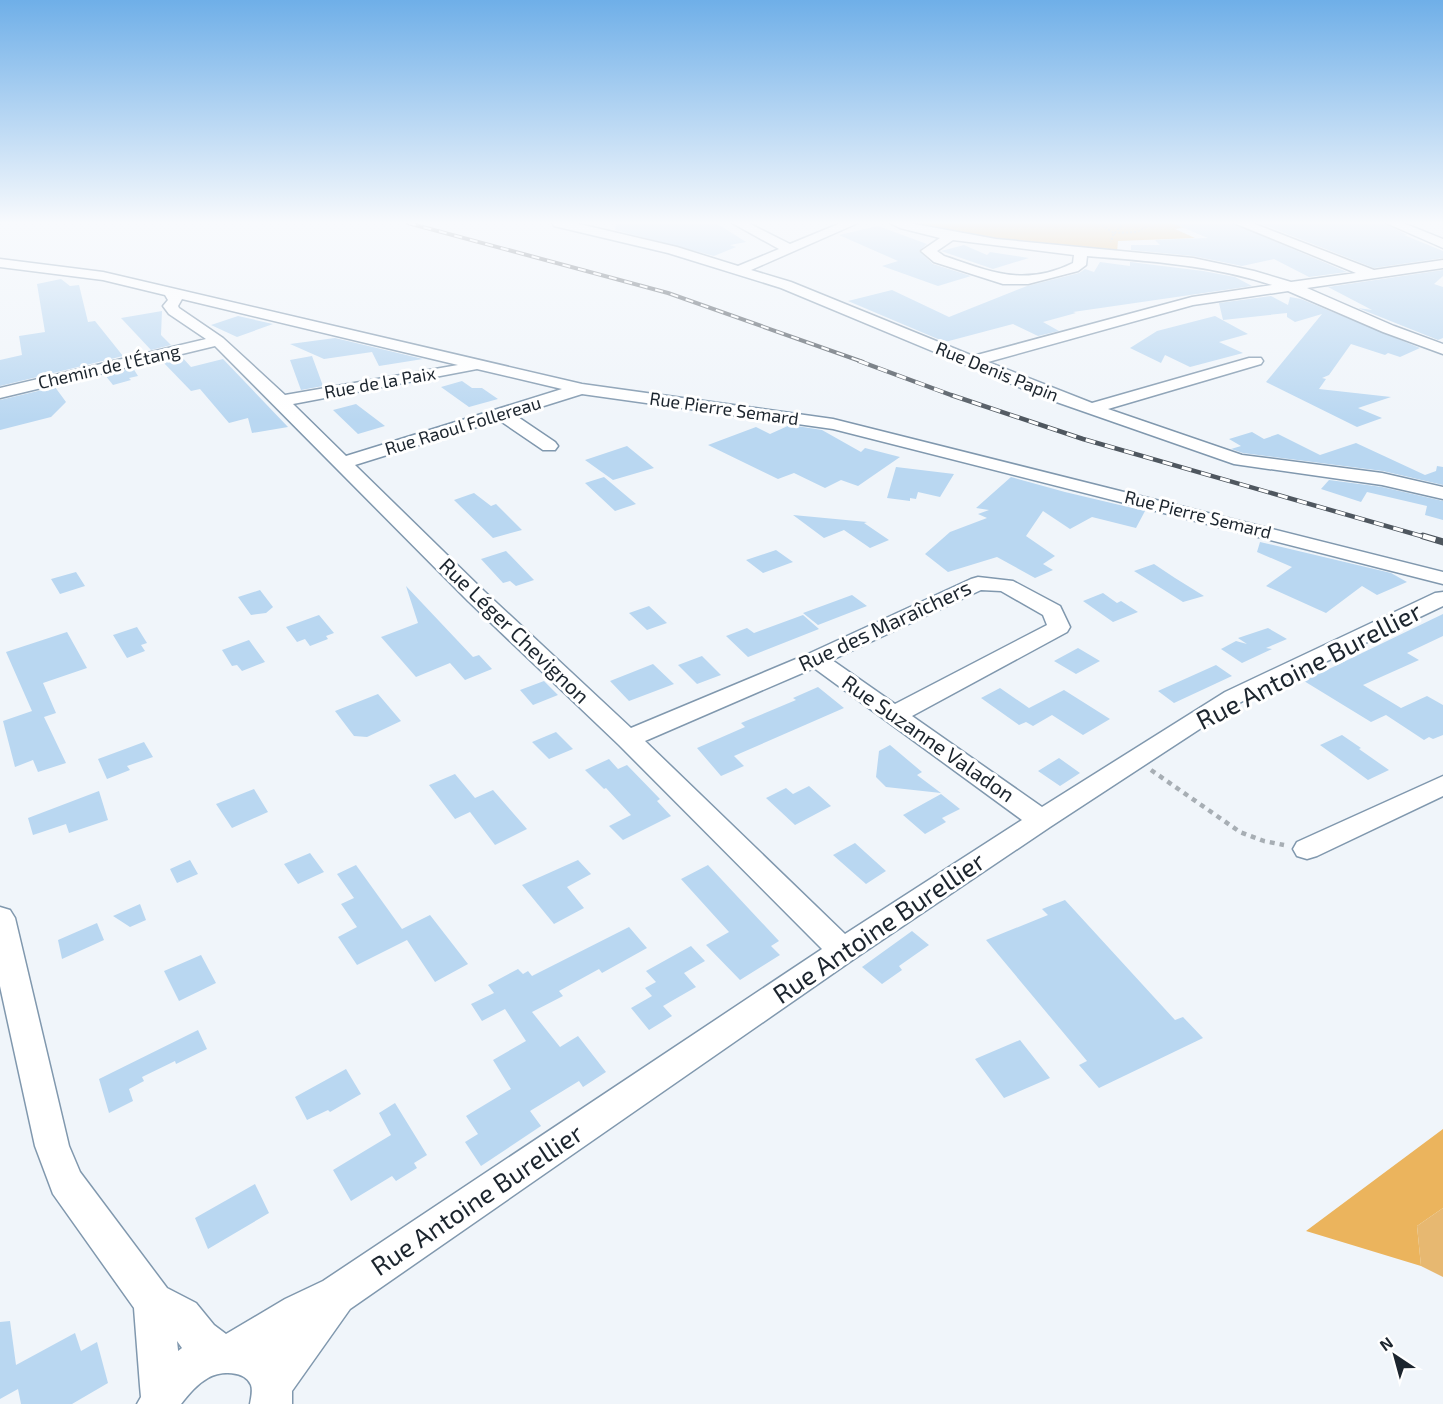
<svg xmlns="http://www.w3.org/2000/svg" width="1443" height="1404" font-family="'Exo 2',sans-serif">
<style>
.green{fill:#e7b871}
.forest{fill:#ebb45d}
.building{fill:#b9d7f1}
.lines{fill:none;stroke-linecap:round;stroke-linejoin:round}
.minor-casing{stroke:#8098ae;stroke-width:3}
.path-far1{stroke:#a7aeb4;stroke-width:2;stroke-dasharray:2 2;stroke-linecap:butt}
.path{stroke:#a7aeb4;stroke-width:4.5;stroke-dasharray:5 5;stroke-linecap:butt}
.minor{fill:#fff;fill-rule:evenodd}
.rail-far2-casing{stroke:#4f575f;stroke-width:4}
.rail-far1-casing{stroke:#4f575f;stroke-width:4.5}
.rail-casing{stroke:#4f575f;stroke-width:7}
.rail-far2{stroke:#fff;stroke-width:2;stroke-dasharray:8;stroke-linecap:butt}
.rail-far1{stroke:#fff;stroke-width:3;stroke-dasharray:10;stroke-linecap:butt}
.rail{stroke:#fff;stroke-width:4.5;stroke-dasharray:13;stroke-linecap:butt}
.labels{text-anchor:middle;stroke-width:6;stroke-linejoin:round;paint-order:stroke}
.far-street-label{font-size:18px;fill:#1c252e;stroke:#fff}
.street-label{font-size:21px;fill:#1c252e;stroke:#fff}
.near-street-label{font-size:26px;fill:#1c252e;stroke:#fff}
</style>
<rect width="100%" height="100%" fill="#f0f5fa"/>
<path class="green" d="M911,223h296l-32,6 20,9 -77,3 -1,11c-70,-6 -138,-13 -206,-29z
M1443,1208v69l-22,-11 -4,-40z"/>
<path class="forest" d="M1443,1129v79l-26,18 4,40 -115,-35z"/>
<path class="building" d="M616,223h100l30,19 -16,3 6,2 -22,9 -99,-26z
M1172,223h60l115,49 -38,5 -35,-18 -32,7 -49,-10 -62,-6v-5h29l-5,-5 53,-2z
M1259,223h125l23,12h-3l39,16v7l-69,10z
M878,226l49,18 -8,7 14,13 38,12 -33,10 -56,-20 16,-5 -59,-26z
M964,245l23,10 3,-3 39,6 -36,11 -52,-18z
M1100,262l30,4v-4l73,9 32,6 17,9 -179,26 3,1 -33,9 16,9 -21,5 -25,-12 -68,18 -97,-41 44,-11 57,27 78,-31 52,-13 6,-4 9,3z
M1443,270v6l-9,8 9,3v51l-5,2 -80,-32 14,2 -44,-23z
M61,279l9,7 9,-1 9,37 7,-1 28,35 -123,30v-26l22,-5 -3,-19 26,-4 -8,-48z
M1271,296l17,9 2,-8 11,2 119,49 -20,9 -12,-4 -3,2 -34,-11 -22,31 -7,3 4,1 -7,10 72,8 -33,11 24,10 -25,9 -91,-45 56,-68 -27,8 -8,-5v-4l-64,7 -4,-17z
M162,311l-1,24 10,10 -20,5 -30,-32z
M238,316l35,8 -36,13 -26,-12z
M1215,316l33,18 -29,8 24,11 -53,14 -25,-12 -4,8 -31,-15 27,-17z
M335,338l88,21 -44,7 -7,-14 -48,7 -34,-15z
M181,356l10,11 32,-8 65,68 -36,6 -4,-15 -19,5 -29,-34 -9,2 -29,-30z
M312,356l11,30 -22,4 -11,-30z
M133,368l5,8 -9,2 2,2 -18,5 -8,-10z
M462,381l10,7h10l16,11 -29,8 -28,-20z
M55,387l11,15 -15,15 -51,13v-30z
M356,404l29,22 -27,8 -25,-24z
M790,425l32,5 39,22 4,-4 35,9 -42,29 -17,-6 -16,8 -31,-15 -16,6 -70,-34 48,-18 14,7z
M1252,432l12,7 14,-5 42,21 36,-12 69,32 11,-4 1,-5 6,1v18l-60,-14 -140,-18 -12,-4 10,-3 -12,-7z
M627,446l27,22 -41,12 -28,-20z
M896,467l58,7 -14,23 -22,-5 -2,7 -6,-1v3l-23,-3z
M604,477l32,27 -21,7 -30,-28z
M1011,477l54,15 80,19 -9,17 -44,-11 -22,12 -27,-18 -17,25 29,20 -12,8 10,6 -18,8 -38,-21 -49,15 -23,-18 25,-22 37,-14 -9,-4 11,-4 -13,-2z
M1329,480l53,7 61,14v19l-18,-5 2,-9 -60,-14 -6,10 -40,-13z
M474,493l17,13 5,-2 26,26 -29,8 -39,-38z
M793,515l74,7 -3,1 25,17 -19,8 -26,-18 -20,8z
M1260,542l131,31 16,9 -30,13 -15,-9 -36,27 -60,-27 26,-19 -35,-15z
M776,550l17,12 -30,11 -17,-13z
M506,551l28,29 -18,6 -6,-5 -7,2 -22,-24z
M1154,564l21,14 29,18 -21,6 -49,-31z
M76,572l9,14 -25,8 -9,-15z
M406,586l67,71 6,-2 13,14 -27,11 -15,-17 -34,14 -35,-40 37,-14z
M260,590l13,17 -7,6 -15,2 -13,-18z
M1103,593l14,10 4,-2 17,11 -25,10 -30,-21z
M852,595l15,11 -49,19 -15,-12z
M649,606l18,17 -20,7 -18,-17z
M1443,614v22l-36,17 12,7 -56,25 38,23 26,-12 16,9v30l-10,4 -4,-2 -5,3 -38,-25 -15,7 -67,-41z
M319,615l15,18 -8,3 2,3 -18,7 -5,-7 -8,3 -11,-15z
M803,615l16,14 -71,28 -22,-21 21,-8 7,5z
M137,627l10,16 -6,2 4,6 -18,7 -14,-23z
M1268,628l19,11 -21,9 6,1 -30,14 -21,-14 15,-8 11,3 -9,-6z
M67,632l20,36 -44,15 13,30 -12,4 22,46 -28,9 -5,-12 -18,7 -12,-46 29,-10 -26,-59z
M249,640l16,22 -23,9 -5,-6 -5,1 -10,-16z
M1078,648l22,13 -24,13 -22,-13z
M702,656l19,19 -24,9 -19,-19z
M653,664l21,20 -45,17 -19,-20z
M1216,665l16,11 -58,27 -16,-12z
M544,681l14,14 -25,10 -13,-15z
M818,687l26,21 -110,48 10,10 -23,10 -24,-28 48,-21 -4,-4 55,-23 -3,-2z
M1000,688l29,20 35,-18 46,29 -27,16 -31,-20 -19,11 -7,-4 -7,3 -38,-27z
M378,694l23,27 -34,16 -13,-1 -19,-25z
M556,732l17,17 -24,10 -17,-17z
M1342,735l19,13 -2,1 30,21 -21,10 -48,-35z
M144,742l9,15 -26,9 3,4 -23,9 -9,-20z
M890,745l32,27 -5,3 24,18 -55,-6 -10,-10 3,-26z
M1059,758l21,15 -20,13 -22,-15z
M609,759l9,10 9,-4 33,34 -3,2 14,15 -48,24 -14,-14 22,-11 -25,-27 -2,1 -19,-19z
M455,774l20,24 18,-8 34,39 -32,16 -25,-33 -15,7 -26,-34z
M809,786l22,20 -36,19 -29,-27 20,-10 7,6z
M254,789l14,23 -36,16 -16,-24z
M99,791l9,29 -39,13 -3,-9 -33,11 -5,-17z
M941,794l19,15 -18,9 4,4 -21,12 -22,-19z
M855,843l31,28 -20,13 -33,-29z
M310,853l14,19 -26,12 -14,-20z
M190,860l8,14 -21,9 -7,-14z
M578,860l13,14 -24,13 17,21 -30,16 -32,-39z
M356,865l46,64 28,-14 38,49 -33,18 -28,-42 -50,25 -19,-28 19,-10 -16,-23 13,-6 -17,-24z
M708,865l71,76 -8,5 9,9 -40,25 -34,-35 23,-13 -48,-53z
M1065,900l110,120 8,-3 20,21 -104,50 -20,-23 8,-4 -101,-121 62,-25 -6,-6z
M140,904l6,16 -16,7 -17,-11z
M97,923l7,17 -42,19 -4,-19z
M629,927l18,21 -45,25 -3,-4 -40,22 4,5 -31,16 28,35 18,-11 28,36 -23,15 -4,-6 -49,30 11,15 -60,40 -16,-24 13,-8 -12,-18 45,-27 -18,-29 33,-19 -21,-32 -23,12 -11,-17 23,-11 -6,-8 30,-16 5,5 5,-3 4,5z
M912,931l17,14 -30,21 3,4 -20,14 -20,-17z
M691,946l14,15 -21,12 12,14 -33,19 9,10 -23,14 -18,-22 21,-12 -7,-8 11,-6 -10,-11z
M201,955l15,28 -37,18 -15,-30z
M198,1030l9,19 -31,15 -1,-3 -33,16 2,4 -15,8 4,12 -24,12 -10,-34z
M1020,1040l30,38 -46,20 -29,-39z
M346,1069l15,25 -31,18 -2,-2 -21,10 -12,-23z
M395,1103l32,52 -13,8 3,5 -21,13 -4,-5 -41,25 -18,-31 58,-35 -12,-22z
M255,1184l14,29 -61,36 -13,-31z
M10,1321l6,44 59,-32 6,18 16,-9 11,41 -36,21h-51l-3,-15 -18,10v-77z"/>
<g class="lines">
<defs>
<path id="minor" d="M552,223h23l102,24 61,19 41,-17 -47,-26h16l42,21 51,-21h17l-107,47 40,12 182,74 219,-59 80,-12c-60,-20 -123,-24 -185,-29l-1,9 -8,6 -50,13h-25l-69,-22 -13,-11 19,-13 -40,-10 -10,-5h19l87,16 197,19 61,13 37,11 65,-9 -122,-50h18l122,47 69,-10v8l-136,20 87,38 49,18v10l-60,-22 -95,-41 -95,14 -205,57 104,41 157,-45h12l2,3 -2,3 -153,45 134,46 140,18 61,14v12l-61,-14 -148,-21 -189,-66 -264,-110 -113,-35 -114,-27zM953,240l121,15 -1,8c-49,24 -82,9 -129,-7l-7,-5z
M1386,223h17l40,16v9z
M0,259l103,13 479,112 251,35 610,153v12l-610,-155 -251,-35 -67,21 40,27 3,4 -3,4h-12l-44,-30 -144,45 129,126 147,137 177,-74 163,-75 7,-2 35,4 47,25 10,21 -3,5 -155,84 130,91 183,-115 210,-99 8,-1v14l-202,96 -191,125 -196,132 -504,350 -58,82v13h-42c1,-6 3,-13 1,-19 -6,-15 -31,-14 -43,-7 -11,6 -19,16 -27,26h-44l4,-7 -1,-11 -6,-78 -81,-114 -18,-48 -35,-160v-79l10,3 5,8 54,228 11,26 87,116 29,15 18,22 12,9 59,-35 38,-18 499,-332 -203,-204 -151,-144 -253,-255 -215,52v-10l206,-49 -37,-25 -6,-8 5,-6 -3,-5 -62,-15 -103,-13zM182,299l276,66 -173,30 -62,-57 -44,-30 -1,-2zM477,369l85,20 -216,67 -53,-52zM981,590l20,1 42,24 4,10 -152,79 -63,-44zM814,668l208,152 -177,114 -200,-193zM177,1341l5,7 -4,3v-1z
M1443,776v20l-126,60 -10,3 -10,-3 -4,-7 4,-7z"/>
</defs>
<use href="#minor" class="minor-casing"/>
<path class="path-far1" d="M1098,223l16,10 -3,9
M1114,233l23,-1 17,-9
M1115,233l8,-10"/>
<path class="path" d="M1151,770l89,62 24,9 20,4"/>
<use href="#minor" class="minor"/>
<defs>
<path id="rail-far2" d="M408,223l260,70 195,69"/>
<path id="rail-far1" d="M859,361l92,34 132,44 345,99"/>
<path id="rail" d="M1423,536l20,6"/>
</defs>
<use href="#rail-far2" class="rail-far2-casing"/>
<use href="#rail-far1" class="rail-far1-casing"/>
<use href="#rail" class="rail-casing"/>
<use href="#rail-far2" class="rail-far2"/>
<use href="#rail-far1" class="rail-far1"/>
<use href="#rail" class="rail"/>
</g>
<linearGradient id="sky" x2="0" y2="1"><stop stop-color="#6fafe8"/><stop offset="0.53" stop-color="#f8fafd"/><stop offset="1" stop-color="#f8fafd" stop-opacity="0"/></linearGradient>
<rect width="1443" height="420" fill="url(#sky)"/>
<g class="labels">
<g class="far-street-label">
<text transform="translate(109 367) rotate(-13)" y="6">Chemin de l'Étang</text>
<text transform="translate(997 372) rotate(22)" y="6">Rue Denis Papin</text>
<text transform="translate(380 383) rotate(-10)" y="6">Rue de la Paix</text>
<text transform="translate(724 409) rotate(8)" y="6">Rue Pierre Semard</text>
<text transform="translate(463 426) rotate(-17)" y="6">Rue Raoul Follereau</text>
<text transform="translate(1198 515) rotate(14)" y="6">Rue Pierre Semard</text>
</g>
<g class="street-label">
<text transform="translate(885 626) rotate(-25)" y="7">Rue des Maraîchers</text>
<text transform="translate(514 631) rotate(44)" y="7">Rue Léger Chevignon</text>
<text transform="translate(928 739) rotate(35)" y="7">Rue Suzanne Valadon</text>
</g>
<g class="near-street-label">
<text transform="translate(1309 666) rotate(-27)" y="9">Rue Antoine Burellier</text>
<text transform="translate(879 928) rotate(-34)" y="9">Rue Antoine Burellier</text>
<text transform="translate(477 1200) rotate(-34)" y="9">Rue Antoine Burellier</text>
</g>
</g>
<g transform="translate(1395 1356) rotate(324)" stroke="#ffffff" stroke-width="4.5" paint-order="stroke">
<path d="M0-4.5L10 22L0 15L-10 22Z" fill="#1c252e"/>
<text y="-9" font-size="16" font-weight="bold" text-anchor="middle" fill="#1c252e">N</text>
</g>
</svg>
